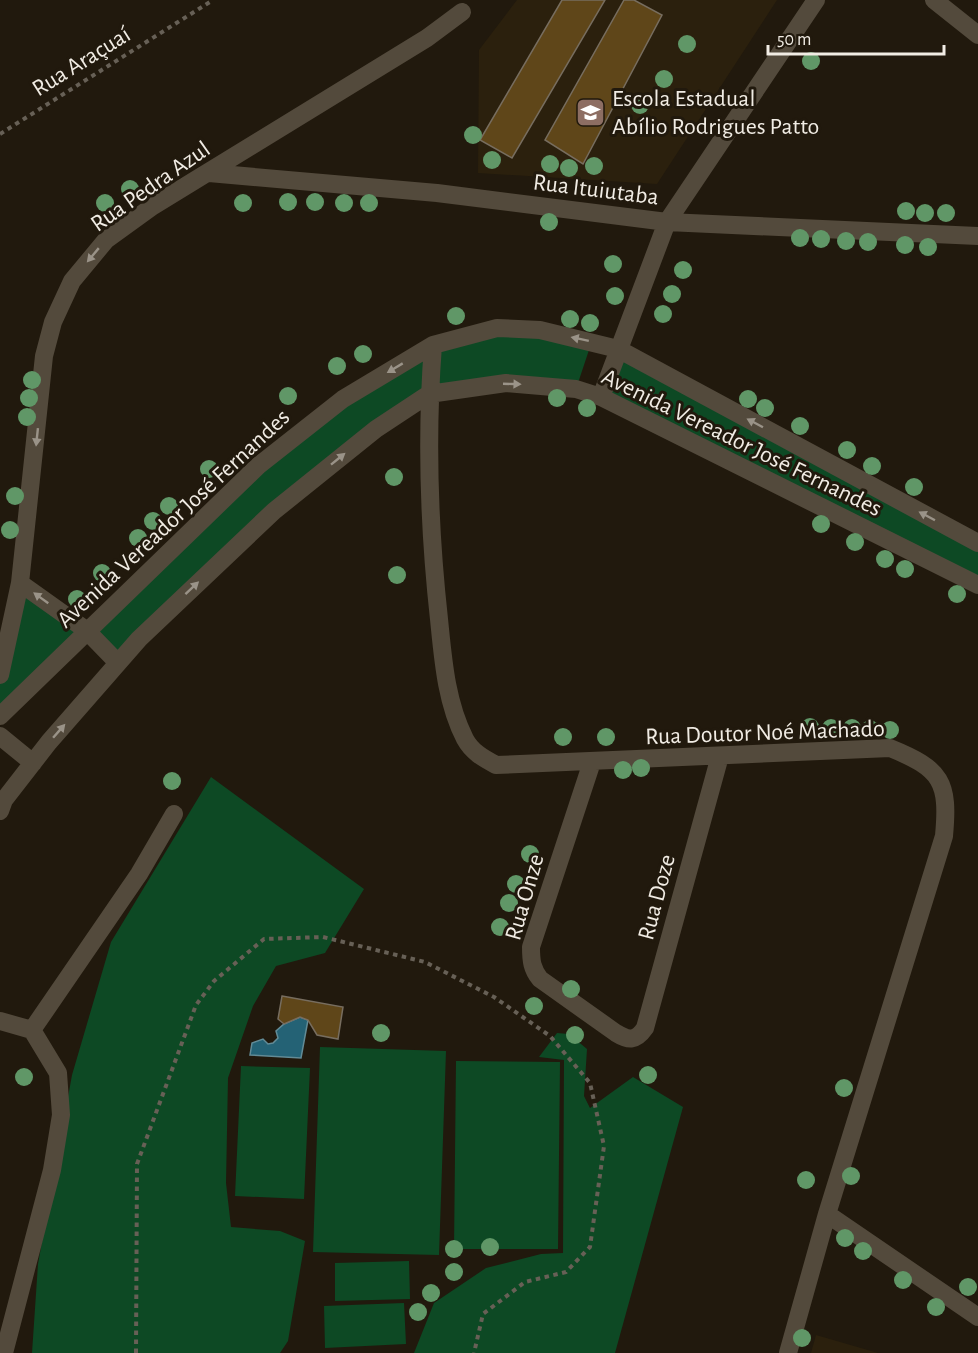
<svg xmlns="http://www.w3.org/2000/svg" width="978" height="1353" font-family="'Alegreya Sans',sans-serif">
<style>
.built{fill:#2b200d}
.green{fill:#0d4924}
.water{fill:#246275;stroke:#628b96;stroke-width:1.5}
.building{fill:#5f4619;stroke:#776d5f;stroke-width:1.5}
.lines{fill:none;stroke-linecap:round;stroke-linejoin:round}
.path{stroke:#676056;stroke-width:4;stroke-dasharray:4.5 4.5;stroke-linecap:butt}
.minor{stroke:#534a3c;stroke-width:18}
.tree{fill:#609767}
.oneway{fill:#9a9388}
.labels{text-anchor:middle;stroke-width:6;stroke-linejoin:round;paint-order:stroke}
.street-label{font-size:24px;fill:#f1ece4;stroke:#21190d}
.poi-label{font-size:24px;fill:#f1ece4;stroke:#21190d;text-anchor:start}
</style>
<rect width="100%" height="100%" fill="#21190d"/>
<path class="built" d="M517,0h260l-120,184 -179,-11 1,-123z
M816,1335l62,18h-67z"/>
<path class="green" d="M497,328l95,13 -16,48 -147,6 -53,34 -258,234 -33,-32 -85,85v-41l20,-92 66,47 172,-164 175,-121z
M618,349l360,194v43l-377,-189z
M211,777l153,112 -39,64 -49,13 -23,40 -25,72 -2,105 5,44 49,4 25,10 -17,100 -8,12h-248l6,-89 34,-189 39,-133z
M557,1033l12,1 18,15 -3,47 6,12 43,-31 50,30 -68,246h-201l20,-50 52,-35 55,-14 22,-1 1,-193 -25,-3z
M320,1047l126,4 -7,204 -126,-3z
M456,1061l104,1 -2,187h-104z
M241,1066l69,2 -6,131 -69,-3z
M409,1261l1,38 -75,2v-38z
M404,1303l2,41 -81,4 -1,-42z"/>
<path class="water" d="M300,1017l8,3 -7,38 -51,-3 2,-12 11,-4 5,5 5,-1 5,-5 -2,-7 8,-7z"/>
<path class="building" d="M562,0h43l-93,158 -32,-18z
M624,0h10l28,15 -79,149 -38,-24z
M282,996l61,11 -5,32 -21,-4 -9,-15 -8,-3 -16,7 -6,-5z"/>
<g class="lines">
<path class="path" d="M0,134l213,-134
M136,1353l1,-189 59,-159 18,-24 50,-42 59,-2 102,25 69,35 56,39 40,47 14,63 -14,101 -24,25 -41,10 -42,32 -9,39"/>
<path class="minor" d="M934,0l44,35
M209,173l228,20 230,29 311,14
M433,345c-7,91 -4,183 6,274 4,40 7,83 26,120 7,13 18,19 31,26l394,-17c52,21 59,34 54,88l-117,378 -39,139
M601,397l66,-175 149,-222
M20,583l66,47 32,33
M0,675l20,-92 24,-227 9,-34 19,-41 34,-41 47,-34 274,-168 35,-26
M0,716l258,-250 85,-67 90,-54 64,-17 43,2 78,19 360,194
M0,736l33,27
M592,762l-61,185c0,14 1,22 9,32l76,54c13,8 20,8 29,-5l75,-272
M0,811l4,-11 45,-58 90,-103 135,-128 102,-82 53,-35 77,-11 70,6 25,8 377,188
M0,1021l32,9 26,43 3,42 -9,55 -48,183
M32,1030l107,-156 35,-60
M827,1214l151,103"/>
</g>
<g class="tree">
<circle cx="687" cy="44" r="9"/>
<circle cx="811" cy="61" r="9"/>
<circle cx="664" cy="79" r="9"/>
<circle cx="640" cy="105" r="9"/>
<circle cx="473" cy="135" r="9"/>
<circle cx="492" cy="160" r="9"/>
<circle cx="550" cy="164" r="9"/>
<circle cx="594" cy="166" r="9"/>
<circle cx="569" cy="168" r="9"/>
<circle cx="130" cy="189" r="9"/>
<circle cx="288" cy="202" r="9"/>
<circle cx="315" cy="202" r="9"/>
<circle cx="105" cy="203" r="9"/>
<circle cx="243" cy="203" r="9"/>
<circle cx="344" cy="203" r="9"/>
<circle cx="369" cy="203" r="9"/>
<circle cx="906" cy="211" r="9"/>
<circle cx="925" cy="213" r="9"/>
<circle cx="946" cy="213" r="9"/>
<circle cx="549" cy="222" r="9"/>
<circle cx="800" cy="238" r="9"/>
<circle cx="821" cy="239" r="9"/>
<circle cx="846" cy="241" r="9"/>
<circle cx="868" cy="242" r="9"/>
<circle cx="905" cy="245" r="9"/>
<circle cx="928" cy="247" r="9"/>
<circle cx="613" cy="264" r="9"/>
<circle cx="683" cy="270" r="9"/>
<circle cx="672" cy="294" r="9"/>
<circle cx="615" cy="296" r="9"/>
<circle cx="663" cy="314" r="9"/>
<circle cx="456" cy="316" r="9"/>
<circle cx="570" cy="319" r="9"/>
<circle cx="590" cy="323" r="9"/>
<circle cx="363" cy="354" r="9"/>
<circle cx="337" cy="366" r="9"/>
<circle cx="32" cy="380" r="9"/>
<circle cx="288" cy="396" r="9"/>
<circle cx="29" cy="398" r="9"/>
<circle cx="557" cy="398" r="9"/>
<circle cx="748" cy="399" r="9"/>
<circle cx="587" cy="408" r="9"/>
<circle cx="765" cy="408" r="9"/>
<circle cx="27" cy="417" r="9"/>
<circle cx="800" cy="426" r="9"/>
<circle cx="847" cy="450" r="9"/>
<circle cx="872" cy="466" r="9"/>
<circle cx="209" cy="469" r="9"/>
<circle cx="394" cy="477" r="9"/>
<circle cx="914" cy="487" r="9"/>
<circle cx="15" cy="496" r="9"/>
<circle cx="169" cy="506" r="9"/>
<circle cx="153" cy="521" r="9"/>
<circle cx="821" cy="524" r="9"/>
<circle cx="10" cy="530" r="9"/>
<circle cx="138" cy="538" r="9"/>
<circle cx="855" cy="542" r="9"/>
<circle cx="885" cy="559" r="9"/>
<circle cx="905" cy="569" r="9"/>
<circle cx="102" cy="573" r="9"/>
<circle cx="397" cy="575" r="9"/>
<circle cx="957" cy="594" r="9"/>
<circle cx="77" cy="599" r="9"/>
<circle cx="810" cy="727" r="9"/>
<circle cx="831" cy="728" r="9"/>
<circle cx="852" cy="728" r="9"/>
<circle cx="870" cy="729" r="9"/>
<circle cx="890" cy="730" r="9"/>
<circle cx="563" cy="737" r="9"/>
<circle cx="606" cy="737" r="9"/>
<circle cx="641" cy="768" r="9"/>
<circle cx="623" cy="770" r="9"/>
<circle cx="172" cy="781" r="9"/>
<circle cx="530" cy="854" r="9"/>
<circle cx="516" cy="884" r="9"/>
<circle cx="509" cy="903" r="9"/>
<circle cx="500" cy="927" r="9"/>
<circle cx="571" cy="989" r="9"/>
<circle cx="534" cy="1006" r="9"/>
<circle cx="381" cy="1033" r="9"/>
<circle cx="575" cy="1035" r="9"/>
<circle cx="648" cy="1075" r="9"/>
<circle cx="24" cy="1077" r="9"/>
<circle cx="844" cy="1088" r="9"/>
<circle cx="851" cy="1176" r="9"/>
<circle cx="806" cy="1180" r="9"/>
<circle cx="845" cy="1238" r="9"/>
<circle cx="490" cy="1247" r="9"/>
<circle cx="454" cy="1249" r="9"/>
<circle cx="863" cy="1251" r="9"/>
<circle cx="454" cy="1272" r="9"/>
<circle cx="903" cy="1280" r="9"/>
<circle cx="968" cy="1287" r="9"/>
<circle cx="431" cy="1293" r="9"/>
<circle cx="936" cy="1307" r="9"/>
<circle cx="418" cy="1312" r="9"/>
<circle cx="802" cy="1338" r="9"/>
</g>
<defs><path id="oneway-solid" d="M-6-.8H1V-3.2L6.5 0L1 3.2V.8H-6Z" transform="scale(1.5)"/></defs>
<g class="oneway">
<use href="#oneway-solid" transform="translate(93 255) rotate(130)"/>
<use href="#oneway-solid" transform="translate(580 339) rotate(-168)"/>
<use href="#oneway-solid" transform="translate(395 368) rotate(149)"/>
<use href="#oneway-solid" transform="translate(512 384) rotate(2)"/>
<use href="#oneway-solid" transform="translate(755 423) rotate(-152)"/>
<use href="#oneway-solid" transform="translate(37 437) rotate(96)"/>
<use href="#oneway-solid" transform="translate(338 459) rotate(-39)"/>
<use href="#oneway-solid" transform="translate(927 516) rotate(-152)"/>
<use href="#oneway-solid" transform="translate(192 588) rotate(-43)"/>
<use href="#oneway-solid" transform="translate(41 598) rotate(-144)"/>
<use href="#oneway-solid" transform="translate(59 731) rotate(-49)"/>
</g>
<defs>
<symbol id="school-square" viewBox="-11 -11 22 22"><rect x="-9" y="-9" width="18" height="18" rx="4" fill="#8d6e63" stroke="#21190d"/><path d="M0-5L7-2L0 1L-7-2ZM-4 1L0 2.5L4 1V4Q0 6-4 4Z" fill="#fff"/></symbol>
</defs>
<g fill-rule="evenodd">
<use href="#school-square" x="574" y="96" width="33" height="33"/>
</g>
<g class="labels">
<g class="street-label">
<text transform="translate(81 61) rotate(-32)" y="8">Rua Araçuaí</text>
<text transform="translate(150 186) rotate(-35)" y="8">Rua Pedra Azul</text>
<text transform="translate(596 189) rotate(7)" y="8">Rua Ituiutaba</text>
<text transform="translate(742 442) rotate(26)" y="8">Avenida Vereador José Fernandes</text>
<text transform="translate(173 518) rotate(-43)" y="8">Avenida Vereador José Fernandes</text>
<text transform="translate(765 732) rotate(-2)" y="8">Rua Doutor Noé Machado</text>
<text transform="translate(524 897) rotate(-74)" y="8">Rua Onze</text>
<text transform="translate(656 897) rotate(-75)" y="8">Rua Doze</text>
</g>
<g class="poi-label">
<text x="612" y="106">Escola Estadual<tspan x="612" dy="28">Abílio Rodrigues Patto</tspan></text>
</g>
</g>
<path d="M768 45v9h176v-9" fill="none" stroke="#f1ece4" stroke-width="3"/>
<text x="777" y="45" font-size="18" fill="#f1ece4" stroke="#21190d" stroke-width="4.5" paint-order="stroke">50 m</text>
</svg>
